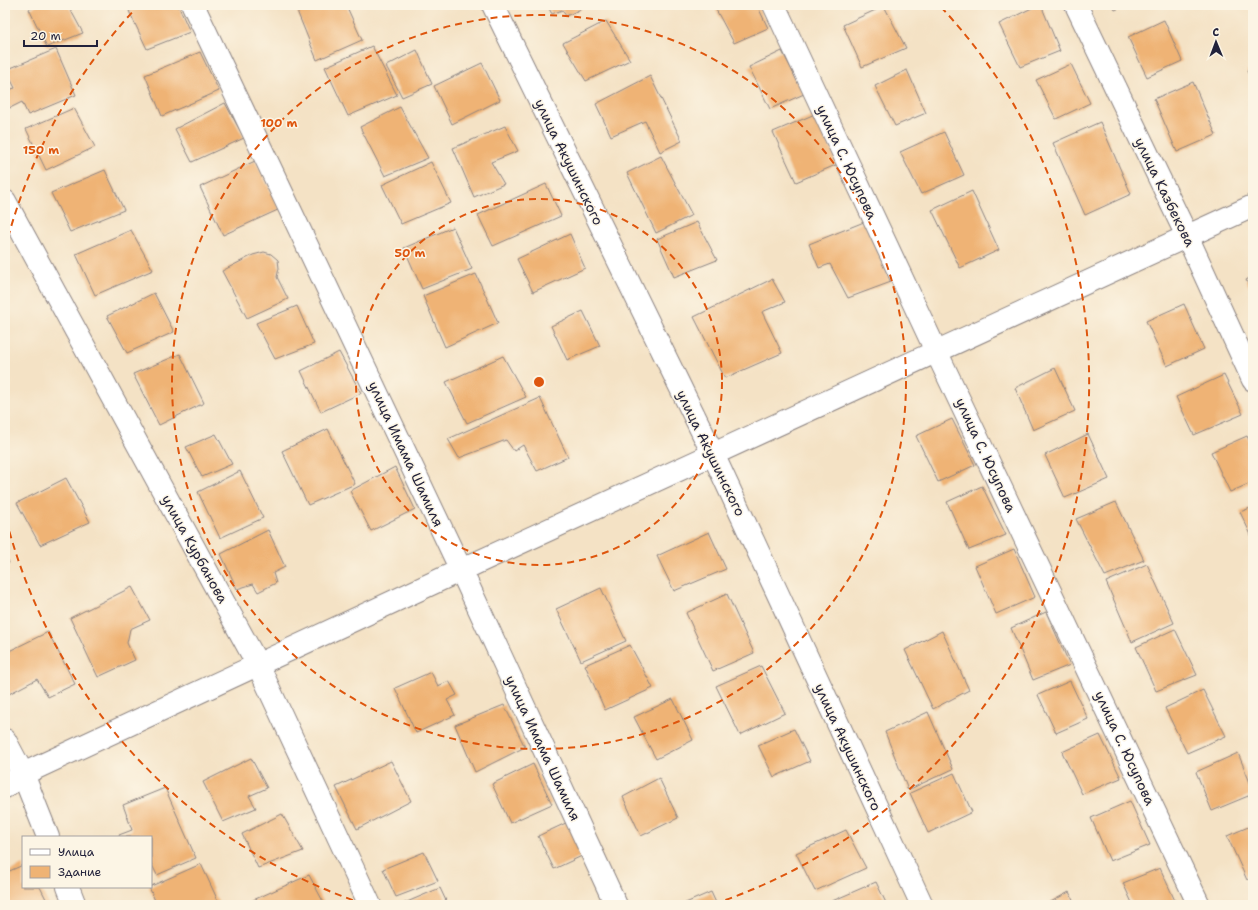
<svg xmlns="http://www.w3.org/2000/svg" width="1258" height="910" font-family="'Shantell Sans',sans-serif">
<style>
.building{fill:#efb374}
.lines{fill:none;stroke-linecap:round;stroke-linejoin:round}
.minor-casing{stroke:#8b8280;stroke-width:24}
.minor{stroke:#fff;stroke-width:22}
.ring{fill:none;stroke:#de560e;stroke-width:2;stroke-dasharray:7 5}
.labels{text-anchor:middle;stroke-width:3;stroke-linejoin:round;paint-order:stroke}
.street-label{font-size:14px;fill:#22223b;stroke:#fcf5e5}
.centre{fill:#de560e;stroke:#fcf5e5;stroke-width:2}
.ring-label{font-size:12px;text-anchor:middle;font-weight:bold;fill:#de560e;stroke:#fcf5e5;stroke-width:3;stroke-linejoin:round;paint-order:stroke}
</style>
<rect width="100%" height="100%" fill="#fcf5e5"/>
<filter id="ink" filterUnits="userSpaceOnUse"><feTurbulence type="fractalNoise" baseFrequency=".025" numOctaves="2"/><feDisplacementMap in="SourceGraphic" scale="8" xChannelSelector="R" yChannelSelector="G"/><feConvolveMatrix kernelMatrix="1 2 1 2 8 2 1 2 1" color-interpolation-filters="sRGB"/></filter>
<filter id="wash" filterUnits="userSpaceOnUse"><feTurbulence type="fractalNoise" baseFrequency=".012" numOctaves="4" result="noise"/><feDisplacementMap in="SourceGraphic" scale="16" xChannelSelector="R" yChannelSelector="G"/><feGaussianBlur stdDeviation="0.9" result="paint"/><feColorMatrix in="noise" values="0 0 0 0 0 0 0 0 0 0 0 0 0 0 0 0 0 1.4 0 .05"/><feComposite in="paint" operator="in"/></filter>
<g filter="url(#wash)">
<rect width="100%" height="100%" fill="#f4e2c5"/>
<g id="blocks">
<path class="building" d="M39,5h29l15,28 -36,14 -18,-38z
M141,5h37l12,27 -43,17 -18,-38z
M310,5h36l16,35 -45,20 -20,-49z
M547,5h32l2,4 -15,7 -4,-6 -10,4z
M717,5h40l11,23 -34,15 -20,-37z
M1038,5h3l19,46 -40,16 -21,-43z
M1112,5h15l-12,5z
M884,6l22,42 -44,19 -19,-42z
M1164,20l18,41 -35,16 -19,-40z
M606,21l24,39 -44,21 -23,-38z
M372,46l25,49 -49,21 -23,-49z
M56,49l20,46 -48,20 -6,-13 -12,6 -5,-11v-6l10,-3 -9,-18z
M417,50l15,34 -30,13 -16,-31z
M782,51l22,43 -34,15 -21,-42z
M200,52l19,39 -57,25 -17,-41z
M482,63l18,37 -48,24 -18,-38z
M1071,64l19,39 -34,16 -20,-39z
M1253,68v15l-6,-12z
M907,70l19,43 -31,13 -20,-40z
M650,76l32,65 -22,11 -15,-31 -34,15 -15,-32z
M1193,82l23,53 -39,17 -23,-53z
M225,103l19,35 -52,24 -17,-33z
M400,107l28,51 -43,18 -25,-49z
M74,108l21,39 -49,23 -20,-41z
M815,114l23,50 -42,18 -23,-50z
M1100,122l31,72 -46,21 -32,-72z
M505,126l13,25 -27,11 13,22 -30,13 -21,-49z
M944,132l20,43 -43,19 -21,-42z
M661,156l31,59 -36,18 -29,-60z
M255,161l25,48 -57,26 -23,-48z
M431,162l20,41 -50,21 -19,-39z
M105,170l19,40 -54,22 -19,-39z
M546,184l15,32 -68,30 -15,-31z
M972,191l27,59 -39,18 -28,-58z
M697,222l20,38 -43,17 -17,-38z
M864,222l27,60 -43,16 -18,-34 -11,4 -10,-24z
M453,227l19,42 -50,20 -18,-41z
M131,230l22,40 -58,25 -19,-41z
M570,234l15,34 -52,24 -16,-33z
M264,252l7,2 7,6 1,8 -2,9 11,22 -41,19 -25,-47 31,-16z
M476,274l22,49 -53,24 -22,-51z
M1253,276v17l-7,-13z
M772,279l13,23 -23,10 20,41 -57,25 -31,-61z
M154,293l20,39 -47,21 -20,-37z
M1184,304l20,45 -37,17 -21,-45z
M297,306l17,38 -39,15 -19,-36z
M583,311l17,35 -33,14 -16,-34z
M339,352l22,41 -40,19 -20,-41z
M180,354l24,49 -45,22 -26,-51z
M503,356l23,41 -59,26 -21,-41z
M1055,368l20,43 -42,19 -18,-42z
M1224,375l19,39 -49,21 -18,-38z
M540,398l28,59 -31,14 -14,-26 -9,6 -8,-11 -47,18 -11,-19z
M952,419l23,46 -37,17 -22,-46z
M328,429l27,55 -47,21 -26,-54z
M216,434l16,30 -30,13 -16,-30z
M1088,434l21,45 -44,19 -20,-43z
M1247,436l6,12v34l-23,10 -19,-40z
M395,467l20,42 -44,22 -21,-40z
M240,471l23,47 -43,20 -22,-46z
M66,478l24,44 -50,23 -23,-42z
M982,486l24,49 -37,15 -22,-48z
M1116,502l28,58 -39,16 -29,-57z
M1253,507v32l-13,-27z
M268,530l17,37 -12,6 3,10 -18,9 -5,-8 -16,5 -16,-35z
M709,532l17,37 -52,22 -17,-35z
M1014,549l21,48 -39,17 -21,-48z
M5,554l4,9 -4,2z
M1147,564l27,59 -42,19 -26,-60z
M132,587l18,33 -20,9 -3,14 8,17 -37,17 -28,-59z
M601,588l25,53 -45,20 -25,-52z
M727,594l27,59 -41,18 -27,-58z
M1046,612l24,53 -37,15 -22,-52z
M1175,629l22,46 -41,16 -20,-44z
M942,631l27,59 -36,19 -28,-59z
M48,632l27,52 -27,13 -11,-18 -30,16 -2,-3v-39z
M630,645l23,43 -48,22 -20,-45z
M761,666l24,47 -45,22 -24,-49z
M431,672l7,14 11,-5 8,14 -10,5 8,15 -39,18 -21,-45z
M1070,681l18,38 -32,14 -18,-38z
M1203,690l23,46 -39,17 -22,-45z
M673,699l20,41 -37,19 -22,-42z
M504,705l21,42 -50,25 -20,-47z
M928,712l25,57 -45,21 -23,-58z
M794,729l16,32 -36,16 -16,-32z
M1100,735l21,43 -39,16 -20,-42z
M1238,753l15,37v4l-41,17 -16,-39z
M251,758l16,30 -18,8 7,12 -33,14 -20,-40z
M391,761l20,40 -54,28 -21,-42z
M533,764l19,40 -42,19 -18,-39z
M954,773l18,39 -44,21 -18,-40z
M659,778l19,40 -37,18 -18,-39z
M165,788l31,70 -39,17 -6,-12v-26h-31l-1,-2 13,-5 -9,-25z
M1130,801l20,44 -40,16 -19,-43z
M282,814l21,37 -45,17 -16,-34z
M568,822l16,33 -30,14 -16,-33z
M1253,825v53l-6,2 -20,-44z
M846,830l20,38 -51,23 -19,-38z
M424,852l14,29 -42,16 -13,-28z
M201,864l18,39 -5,2h-57l-8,-18z
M23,865v22h17l9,18h-44v-32z
M1160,868l17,37h-44l-10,-22z
M309,875l16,30h-72l-2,-4z
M876,882l11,23h-64z
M440,888l8,17h-48z
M711,892l6,13h-36z
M1069,892l7,13h-31z"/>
</g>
</g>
<g filter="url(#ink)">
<use href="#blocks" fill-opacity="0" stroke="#8b8280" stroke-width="1"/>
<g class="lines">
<defs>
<path id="minor" d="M193,5l268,565 155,335
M493,5l220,449 209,451
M774,5l162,346 263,554
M1076,5l111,231 66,144
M5,201l253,464 112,240
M5,740l18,34 25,63
M5,787l18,-13 438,-204 792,-364
M68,887l7,18"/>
</defs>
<use href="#minor" class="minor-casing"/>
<use href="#minor" class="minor"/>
</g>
</g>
<g class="ring">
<circle cx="539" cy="382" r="183"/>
<circle cx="539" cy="382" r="367"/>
<path d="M364 904A550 550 0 0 1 5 515M5 249A550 550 0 0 1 137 7M941 7A550 550 0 0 1 714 904"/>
</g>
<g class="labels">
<g class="street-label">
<text transform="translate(569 162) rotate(64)" y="5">улица Акушинского</text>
<text transform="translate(847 162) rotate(65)" y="5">улица С. Юсупова</text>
<text transform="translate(1165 192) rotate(64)" y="5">улица Казбекова</text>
<text transform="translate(711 453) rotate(64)" y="5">улица Акушинского</text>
<text transform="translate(406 454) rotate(65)" y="5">улица Имама Шамиля</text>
<text transform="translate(986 455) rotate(65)" y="5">улица С. Юсупова</text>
<text transform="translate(195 549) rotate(61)" y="5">улица Курбанова</text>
<text transform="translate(848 747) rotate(65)" y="5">улица Акушинского</text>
<text transform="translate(543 748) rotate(65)" y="5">улица Имама Шамиля</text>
<text transform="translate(1125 748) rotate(65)" y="5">улица С. Юсупова</text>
</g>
</g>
<circle cx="539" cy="382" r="6" class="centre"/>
<g class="ring-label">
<text x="279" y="127">100 m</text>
<text x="41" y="154">150 m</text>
<text x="410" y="257">50 m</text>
</g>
<rect width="1258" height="910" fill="none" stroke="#fcf5e5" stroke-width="20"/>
<rect x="22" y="836" width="130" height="52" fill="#fcf5e5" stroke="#a5a1a1"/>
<rect x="30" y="849" width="20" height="6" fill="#ffffff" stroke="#a5a1a1"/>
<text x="58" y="856" font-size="12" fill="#22223b">Улица</text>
<rect x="30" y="866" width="20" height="12" fill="#efb374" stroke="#a5a1a1"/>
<text x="58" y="876" font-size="12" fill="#22223b">Здание</text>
<g transform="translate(1216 42) rotate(359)" stroke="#fcf5e5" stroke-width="3" paint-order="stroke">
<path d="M0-3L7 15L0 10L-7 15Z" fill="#22223b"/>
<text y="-6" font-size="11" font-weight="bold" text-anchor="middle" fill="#22223b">С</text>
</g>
<path d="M24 40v6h73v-6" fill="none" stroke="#22223b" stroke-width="2"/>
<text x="30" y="40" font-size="12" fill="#22223b" stroke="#fcf5e5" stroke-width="3" paint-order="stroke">20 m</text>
</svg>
